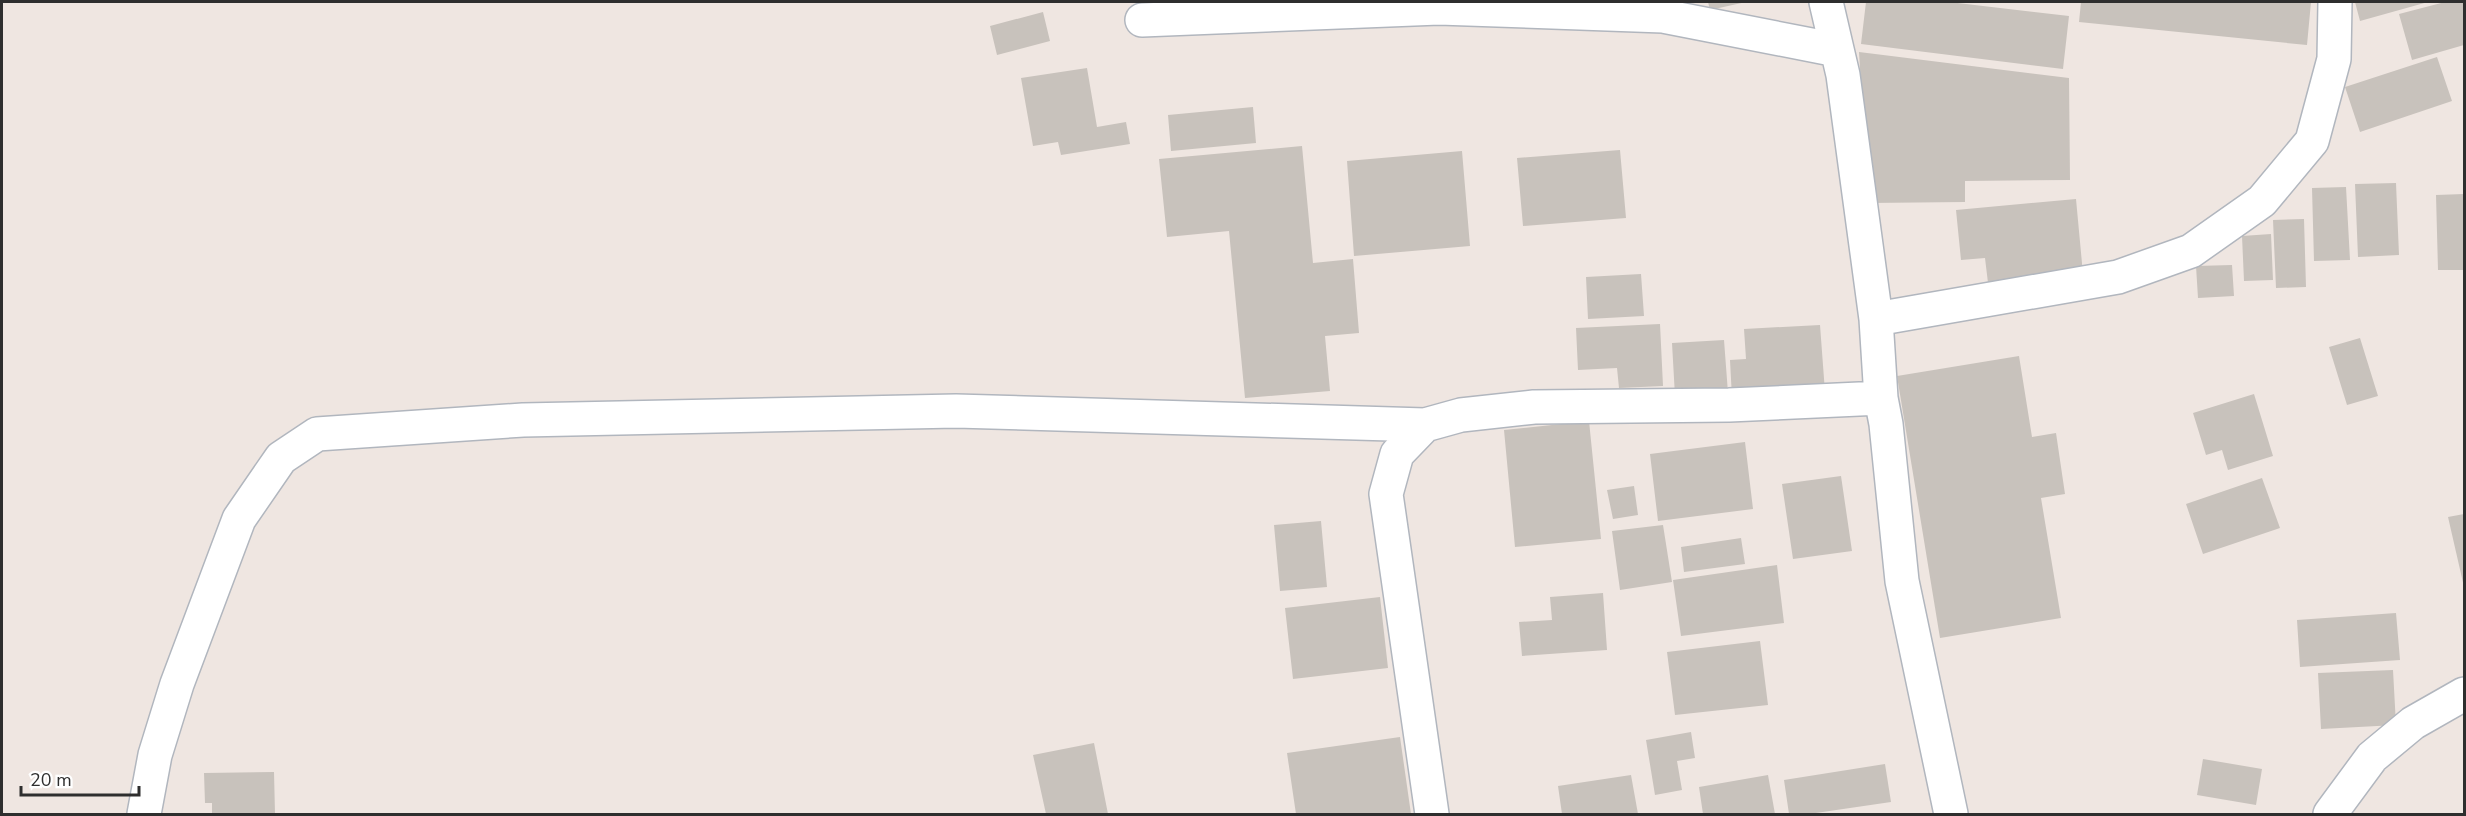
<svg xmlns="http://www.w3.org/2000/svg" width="2466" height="816" font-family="'Nunito Sans',sans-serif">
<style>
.building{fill:#c8c2bc}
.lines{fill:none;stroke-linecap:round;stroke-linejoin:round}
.minor-casing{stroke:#b1b6be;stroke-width:36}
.minor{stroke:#fff;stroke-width:33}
</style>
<rect width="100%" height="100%" fill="#efe6e1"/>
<path class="building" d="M1708,2h38l-36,8z
M1866,2h83l120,14 -6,53 -202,-25z
M2081,2h230l-4,43 -228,-23z
M2355,2h73l-68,19z
M2445,2h19v43l-52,15 -13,-46z
M1043,12l7,29 -53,14 -7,-29z
M1859,52l210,26 1,102 -105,1v21l-97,1z
M2437,57l15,44 -92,31 -15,-45z
M1087,68l10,59 29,-5 4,22 -69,11 -3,-13 -25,4 -12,-68z
M1253,107l3,36 -85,8 -3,-36z
M1302,146l11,117 40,-4 6,74 -34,3 5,55 -85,7 -16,-167 -62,6 -8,-78z
M1620,150l6,68 -103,8 -6,-68z
M1462,151l8,95 -116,10 -7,-95z
M2396,183l3,72 -41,2 -3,-73z
M2346,187l4,73 -36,1 -2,-73z
M2464,194v76h-26l-2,-75z
M2076,199l7,75 -95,9 -3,-25 -24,2 -5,-50z
M2304,219l2,68 -30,1 -3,-68z
M2271,234l2,46 -29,1 -2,-45z
M2232,265l2,31 -36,2 -2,-32z
M1641,274l3,42 -56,3 -2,-42z
M1660,324l3,62 -44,2 -2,-20 -39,2 -2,-42z
M1820,325l5,67 -93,6 -2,-38 16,-1 -2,-30z
M2360,338l18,58 -31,9 -18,-58z
M1724,340l4,53 -53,3 -3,-53z
M2019,356l13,81 24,-4 9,61 -24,4 20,120 -121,20 -43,-262z
M2254,394l19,62 -45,14 -6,-20 -16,5 -13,-42z
M1589,421l12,118 -86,8 -11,-117z
M1745,442l8,67 -95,12 -8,-67z
M1841,476l11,75 -59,8 -11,-75z
M2262,478l18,50 -77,26 -17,-50z
M1634,486l4,29 -25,4 -6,-29z
M2464,514v73l-16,-70z
M1321,521l6,66 -47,4 -6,-66z
M1663,525l9,57 -52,8 -8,-59z
M1741,538l4,26 -61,8 -3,-25z
M1777,565l7,58 -103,13 -8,-56z
M1603,593l4,57 -85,6 -3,-34 33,-2 -2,-23z
M1380,597l8,71 -95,11 -8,-71z
M2396,613l4,47 -100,7 -3,-47z
M1760,641l8,64 -93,10 -8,-63z
M2393,670l3,55 -75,4 -3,-56z
M1691,732l4,26 -18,3 5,29 -27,5 -9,-55z
M1400,737l11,77h-115l-9,-61z
M1094,743l14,71h-62l-13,-59z
M2203,759l59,10 -6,36 -59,-10z
M1885,764l6,38 -82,12h-20l-5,-34z
M274,772l1,42h-63v-11h-7l-1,-30z
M1631,775l7,39h-76l-4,-28z
M1768,775l7,39h-72l-4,-27z"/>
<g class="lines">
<defs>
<path id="minor" d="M1826,2l17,73 33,244 5,79 5,26 16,157 49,233
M1142,20l297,-12 224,8 174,34
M1876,319l242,-42 73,-26 71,-50 50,-60 22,-82 1,-57
M144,814l11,-59 22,-71 62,-165 42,-61 36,-24 206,-14 433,-9 469,14
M1432,814l-46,-320 11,-40 28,-29 36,-10 73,-8 195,-2 152,-7
M2330,814l42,-57 41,-34 51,-29"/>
</defs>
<use href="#minor" class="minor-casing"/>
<use href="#minor" class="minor"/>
</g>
<rect width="2466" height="816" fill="none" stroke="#2e2e2e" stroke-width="6"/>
<path d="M21 786v9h118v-9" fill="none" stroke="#2e2e2e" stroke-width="3"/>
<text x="30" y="786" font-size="18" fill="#2e2e2e" stroke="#ffffff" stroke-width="4.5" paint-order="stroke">20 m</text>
</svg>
